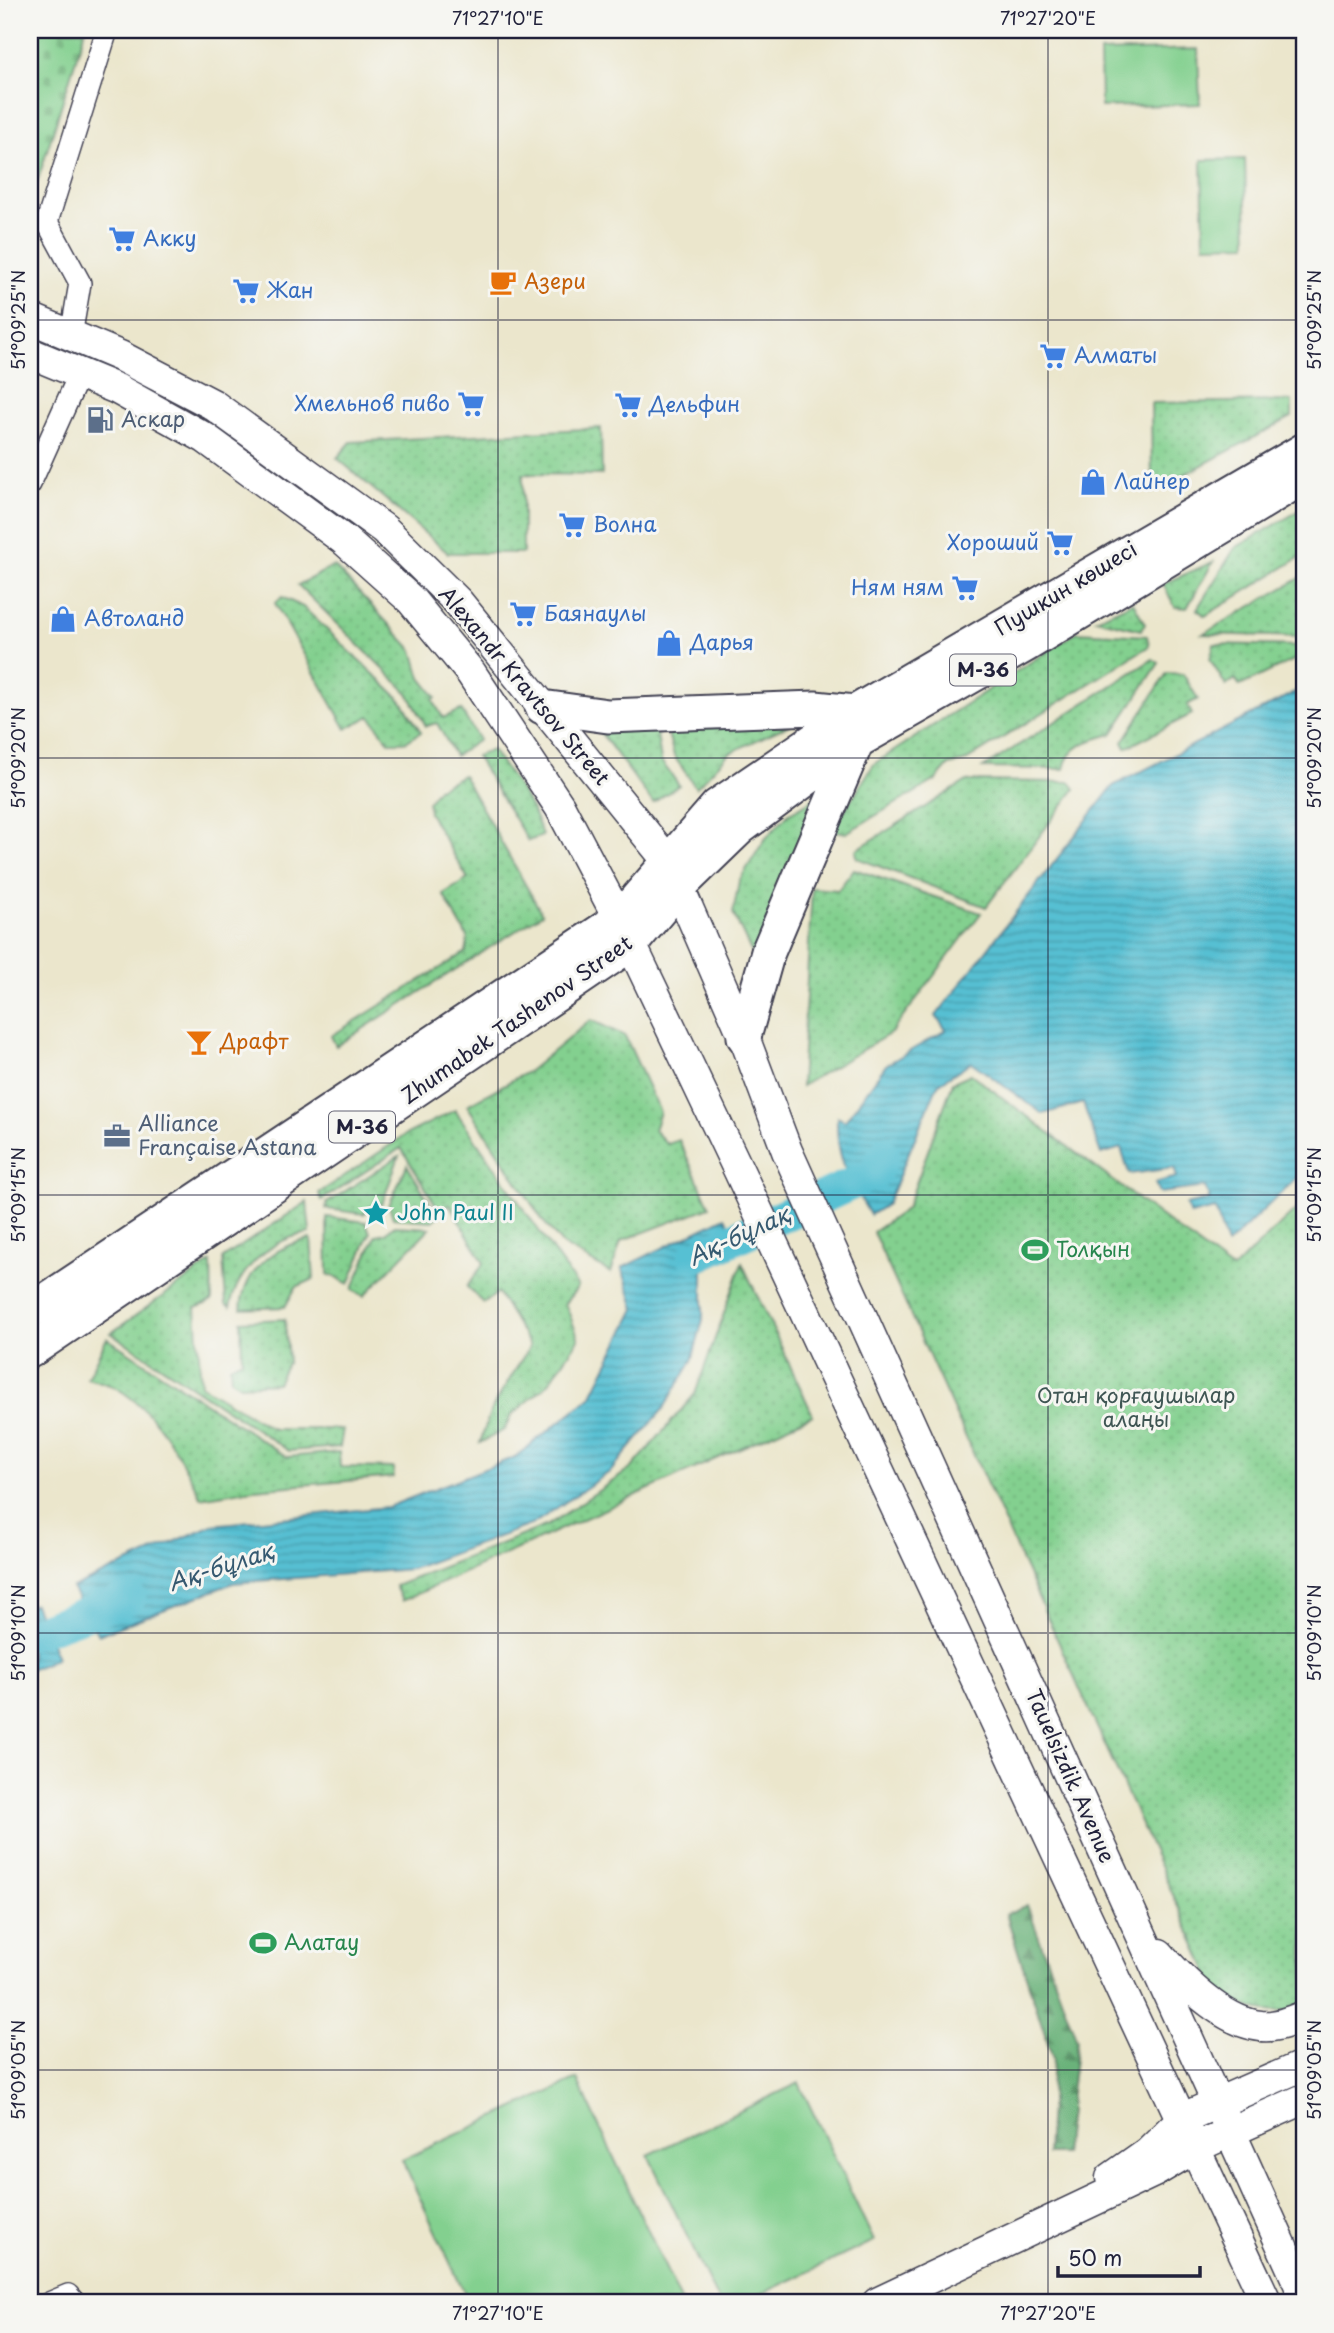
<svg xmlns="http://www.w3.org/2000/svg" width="1334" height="2333" font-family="'Playpen Sans',sans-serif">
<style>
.green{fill:url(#green-dots);stroke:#527965;stroke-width:2}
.forest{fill:url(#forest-firs);stroke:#466a5a;stroke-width:2}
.cemetery{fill:url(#cemetery-stones);stroke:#527965;stroke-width:2}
.pitch{fill:#83d08f;stroke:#527965;stroke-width:2}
.water{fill:url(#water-rules);stroke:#3c7187;stroke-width:2}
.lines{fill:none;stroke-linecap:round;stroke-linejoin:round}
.river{stroke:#57c0d3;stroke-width:33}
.street-casing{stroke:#403f51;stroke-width:24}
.secondary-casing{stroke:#403f51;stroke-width:33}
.primary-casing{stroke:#403f51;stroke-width:37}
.street{stroke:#fff;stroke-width:21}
.secondary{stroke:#fff;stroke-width:30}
.primary{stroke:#fff;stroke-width:33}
.ticks{fill:none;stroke:#22223b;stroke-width:2;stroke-opacity:0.45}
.labels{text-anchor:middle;stroke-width:6;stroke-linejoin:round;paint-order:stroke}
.shield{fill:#f6f6f2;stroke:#626272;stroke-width:2}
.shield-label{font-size:19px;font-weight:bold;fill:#22223b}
.shop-label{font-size:21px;fill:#366cbe;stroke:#f6f6f2;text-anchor:start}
.food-label{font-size:21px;fill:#c56008;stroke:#f6f6f2;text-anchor:start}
.service-label{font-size:21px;fill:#4e5e75;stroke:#f6f6f2;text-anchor:start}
.street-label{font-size:21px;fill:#22223b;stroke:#f6f6f2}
.culture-label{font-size:21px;fill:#0d838f;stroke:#f6f6f2;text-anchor:start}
.leisure-label{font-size:21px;fill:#27864d;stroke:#f6f6f2;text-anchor:start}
.park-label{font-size:21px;fill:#3f5654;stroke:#f6f6f2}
.water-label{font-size:23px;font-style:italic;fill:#355970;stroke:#f6f6f2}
.neatline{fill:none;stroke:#22223b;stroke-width:2.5}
.ticks-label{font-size:18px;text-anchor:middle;fill:#22223b}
</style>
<defs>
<pattern id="green-dots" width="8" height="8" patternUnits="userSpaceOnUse" patternTransform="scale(1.75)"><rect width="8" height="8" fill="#83d08f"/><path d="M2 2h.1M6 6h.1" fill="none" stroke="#71b27c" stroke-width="1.8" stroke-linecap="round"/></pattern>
<pattern id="forest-firs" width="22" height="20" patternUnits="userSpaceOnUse" patternTransform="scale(1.75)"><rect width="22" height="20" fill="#6ab27a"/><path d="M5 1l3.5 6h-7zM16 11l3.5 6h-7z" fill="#579065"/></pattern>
<pattern id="cemetery-stones" width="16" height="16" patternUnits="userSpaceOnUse" patternTransform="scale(1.75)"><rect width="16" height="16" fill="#83d08f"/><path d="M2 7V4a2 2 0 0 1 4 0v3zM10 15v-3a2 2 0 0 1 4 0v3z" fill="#71b27c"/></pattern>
<pattern id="water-rules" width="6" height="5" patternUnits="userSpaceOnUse" patternTransform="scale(1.75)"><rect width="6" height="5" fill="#57c0d3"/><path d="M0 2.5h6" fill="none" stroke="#489cac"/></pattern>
</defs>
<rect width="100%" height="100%" fill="#f6f6f2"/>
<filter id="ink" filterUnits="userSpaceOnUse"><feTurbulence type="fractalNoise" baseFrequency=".0143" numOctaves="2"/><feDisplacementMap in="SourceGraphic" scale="14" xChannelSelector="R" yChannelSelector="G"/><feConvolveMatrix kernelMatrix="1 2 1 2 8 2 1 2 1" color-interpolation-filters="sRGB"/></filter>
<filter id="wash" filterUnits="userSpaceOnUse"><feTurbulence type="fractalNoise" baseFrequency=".00686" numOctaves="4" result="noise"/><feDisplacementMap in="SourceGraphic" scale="28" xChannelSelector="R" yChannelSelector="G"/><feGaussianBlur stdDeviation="1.57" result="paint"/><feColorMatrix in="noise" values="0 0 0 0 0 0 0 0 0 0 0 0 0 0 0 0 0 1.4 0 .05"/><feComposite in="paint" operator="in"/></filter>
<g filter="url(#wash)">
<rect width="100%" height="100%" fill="#ebe6cc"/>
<path class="green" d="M1292,401v16l-140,75 -1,-89z
M601,428l1,47 -79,-1v79h-75l-111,-95 14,-16z
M1304,508v47l-99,61 -8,-7 38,-61z
M1213,562l-26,46 -12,-1 -12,-23z
M334,566l79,84 8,28 15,19 -3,3 10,18 18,-8 18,30 -24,16 -18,-33 -11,3 -18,-33 -110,-108z
M1304,576v61l-101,-3z
M282,597l21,10 98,93 20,32 -15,10h-17l-19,-26 -24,13 -71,-126z
M1133,602l12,22 -4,6 -45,-11z
M1077,632l70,4 2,10 -185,116 -15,3 -13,15 -90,53 -14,-3 42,-66z
M1214,644l90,2v9l-64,31 -5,-7 -9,7 -16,-27z
M1153,659l6,4 -47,71c-21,6 -44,11 -48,35l-81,-1z
M1167,673l16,1 15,25 -11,6 5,9 -66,34 -3,-6z
M595,725l61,3 5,33 18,24 -26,18z
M789,725l-60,28 -33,35 -22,-32 -8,-30z
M492,750c18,26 43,56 50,86l-14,5 -52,-85z
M463,775l79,139 -206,132 -5,-10 135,-84 2,-14 -25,-44 25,-15 -39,-66 -1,-11 10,-14z
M967,781l103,1 5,7 -89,118 -129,-49 -1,-8z
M819,796l-63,166 -23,-49 6,-32 26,-42 23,-25z
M854,869l127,44 -90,120 -90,53 11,-198 26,2z
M591,1020l34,16 35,76 -6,18 13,14 12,-4 31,67 -89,34 -10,32 -48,-28 -20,-24 -76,-116 62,-34z
M971,1074l261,196 72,-68v806c-33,9 -58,1 -87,-16l-344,-760 34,-24 46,-126z
M455,1110l123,177 -13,16 14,36 -31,45 -36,31 -8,15 -24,13 11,-33 39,-64 -32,-53 -15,10 -16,-16 17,-24 -34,-58 -12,3 -37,-60 -79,52 -3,-7 86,-58z
M399,1156l-17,48 -12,3 -6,7 -38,-5 1,-6z
M407,1165l31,51 -6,5 -39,-3 -4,-13z
M307,1202l3,31c-39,5 -72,36 -80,74l-4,-3 -3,-46z
M327,1217l39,5 4,11 -21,51 -21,-10z
M393,1226l37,2 -66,68 -12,-6 24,-55 10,-2z
M311,1239l3,40 -18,8 -11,20 -44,2c2,-38 33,-63 70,-70z
M211,1262l1,39 -16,7 5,77 72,44h70l-3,18 -51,4 -178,-118z
M742,1263l71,152 -411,186 -7,-15 153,-61 84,-57 63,-74z
M285,1319l3,42 -11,22 -37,2 -9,-6 -1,-13 12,-6 -1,-39z
M107,1338l180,119 52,-5 1,15 53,1 1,9 -140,12 -53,9c-20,-40 -43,-85 -83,-109 -8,-5 -21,-8 -31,-11z"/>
<path class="forest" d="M1027,1905l50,135 -13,114h-17l6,-95 -47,-145z"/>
<path class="cemetery" d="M30,30h55l-55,175z"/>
<path class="pitch" d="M1198,49l2,55 -99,3 -1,-55z
M1245,159l2,85 -43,1 -2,-85z
M577,2079l105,224h-213l-67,-143z
M799,2083l75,158 -132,62h-23l-71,-148z"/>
<path class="water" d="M1304,688v483l-77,74 -12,-36 -25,6 -4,-10 24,-6 -5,-12 -46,6 -4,-10 22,-6 -3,-9 -45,6 -8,-26 -20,6 -18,-51 -40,11 -72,-52 -33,22 -51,120 -17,11c-21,-38 -34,-53 -33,-98l8,4 41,-56 60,-35 -10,-14 177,-230z
M725,1217l18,34 -40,19v49l-11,42 -28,47 -53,63 -78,53 -122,45 -178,14 -135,52 -26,-47 140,-63 176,-18 127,-50 76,-60 44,-88 -13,-41z
M34,1604l23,54 -27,12v-65z"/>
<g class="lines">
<path class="river" d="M694,1257l181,-84 9,-18
M30,1634l100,-36"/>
</g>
</g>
<g filter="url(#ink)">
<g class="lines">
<defs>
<path id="street" d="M71,336l9,-53 -33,-61 60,-192
M30,484l50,-111
M49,2303l19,-8 7,8"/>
<path id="secondary" d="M30,318l90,38 92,48 172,125 74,73 209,258 77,177 43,114 517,1144
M30,353l87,36 88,49 139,102 67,60 60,73 89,134 59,112 120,252 528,1132
M1159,1954c24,27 65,69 102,72 14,2 31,-5 43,-10
M1111,2178l37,-26 35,-34 121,-53
M877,2303l279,-132 40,-24 108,-48"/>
<path id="primary" d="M542,707l66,9 207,-8 40,4
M744,1037l24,-85 87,-206
M30,1311l589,-392 98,-113 138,-94 449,-262
M30,1351l601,-407 48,-57 61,-59 116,-86 170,-97 278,-168"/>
</defs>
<use href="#street" class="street-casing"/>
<use href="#secondary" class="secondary-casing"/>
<use href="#primary" class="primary-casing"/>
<use href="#street" class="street"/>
<use href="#secondary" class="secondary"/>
<use href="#primary" class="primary"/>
</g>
</g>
<path class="ticks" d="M498,30v2273M1048,30v2273M30,320h1274M30,758h1274M30,1195h1274M30,1633h1274M30,2070h1274"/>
<defs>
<symbol id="supermarket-bare" viewBox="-9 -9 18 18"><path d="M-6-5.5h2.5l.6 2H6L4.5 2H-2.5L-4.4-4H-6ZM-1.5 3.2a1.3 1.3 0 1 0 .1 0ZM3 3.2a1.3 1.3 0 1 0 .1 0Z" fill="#3f7fe0" stroke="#f6f6f2" stroke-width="2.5" paint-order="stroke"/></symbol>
<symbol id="cafe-bare" viewBox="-9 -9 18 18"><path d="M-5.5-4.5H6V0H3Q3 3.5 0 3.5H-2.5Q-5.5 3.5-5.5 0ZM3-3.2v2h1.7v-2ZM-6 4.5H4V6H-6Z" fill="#e8710a" stroke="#f6f6f2" stroke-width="2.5" paint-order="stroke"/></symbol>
<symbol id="fuel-bare" viewBox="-9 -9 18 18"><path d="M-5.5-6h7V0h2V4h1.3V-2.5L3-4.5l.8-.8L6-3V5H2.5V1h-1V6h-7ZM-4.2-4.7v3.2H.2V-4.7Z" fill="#5c6f8a" stroke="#f6f6f2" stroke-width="2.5" paint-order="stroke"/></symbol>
<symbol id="shop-bare" viewBox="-9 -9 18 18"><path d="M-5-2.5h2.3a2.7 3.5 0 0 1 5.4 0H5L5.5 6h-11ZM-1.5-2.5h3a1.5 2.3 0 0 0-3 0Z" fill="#3f7fe0" stroke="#f6f6f2" stroke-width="2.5" paint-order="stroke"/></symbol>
<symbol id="bar-bare" viewBox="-9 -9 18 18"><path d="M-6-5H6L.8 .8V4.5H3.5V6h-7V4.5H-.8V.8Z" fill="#e8710a" stroke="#f6f6f2" stroke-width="2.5" paint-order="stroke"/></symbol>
<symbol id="office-bare" viewBox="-9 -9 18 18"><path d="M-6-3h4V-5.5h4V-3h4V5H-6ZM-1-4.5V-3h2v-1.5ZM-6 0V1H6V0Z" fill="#5c6f8a" stroke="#f6f6f2" stroke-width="2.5" paint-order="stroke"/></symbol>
<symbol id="sight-bare" viewBox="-9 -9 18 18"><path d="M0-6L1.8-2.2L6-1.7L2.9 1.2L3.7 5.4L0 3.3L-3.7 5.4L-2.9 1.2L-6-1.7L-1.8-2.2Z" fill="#0f9aa8" stroke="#f6f6f2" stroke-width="2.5" paint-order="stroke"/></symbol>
<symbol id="stadium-bare" viewBox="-9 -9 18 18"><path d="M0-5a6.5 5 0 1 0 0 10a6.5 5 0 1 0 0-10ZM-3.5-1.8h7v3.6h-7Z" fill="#2e9e5b" stroke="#f6f6f2" stroke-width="2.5" paint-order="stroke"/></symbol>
</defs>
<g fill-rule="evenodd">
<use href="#supermarket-bare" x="103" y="220" width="38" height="38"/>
<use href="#cafe-bare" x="484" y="263" width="38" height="38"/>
<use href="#supermarket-bare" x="227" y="272" width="38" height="38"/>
<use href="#supermarket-bare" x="1034" y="337" width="38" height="38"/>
<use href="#supermarket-bare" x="452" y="385" width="38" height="38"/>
<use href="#supermarket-bare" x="609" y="386" width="38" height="38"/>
<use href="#fuel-bare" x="81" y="401" width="38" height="38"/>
<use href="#shop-bare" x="1074" y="463" width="38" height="38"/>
<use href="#supermarket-bare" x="553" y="506" width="38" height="38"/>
<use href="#supermarket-bare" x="1041" y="524" width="38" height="38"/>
<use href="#supermarket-bare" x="946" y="569" width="38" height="38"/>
<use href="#supermarket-bare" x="504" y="595" width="38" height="38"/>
<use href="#shop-bare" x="44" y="600" width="38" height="38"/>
<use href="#shop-bare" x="650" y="624" width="38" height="38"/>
<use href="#bar-bare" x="180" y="1023" width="38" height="38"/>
<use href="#office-bare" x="98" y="1117" width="38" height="38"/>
<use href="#sight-bare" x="357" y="1194" width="38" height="38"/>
<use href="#stadium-bare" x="1016" y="1231" width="38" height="38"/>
<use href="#stadium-bare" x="244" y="1924" width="38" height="38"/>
</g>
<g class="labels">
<g class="shield">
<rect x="950" y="654.5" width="66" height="31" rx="5"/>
<rect x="329" y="1111.5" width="66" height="31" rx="5"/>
</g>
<g class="shield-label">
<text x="983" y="677">M-36</text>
<text x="362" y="1134">M-36</text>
</g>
<g class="shop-label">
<text x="143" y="246">Акку</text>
<text x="267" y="298">Жан</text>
<text x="1074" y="363">Алматы</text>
<text x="450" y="411" text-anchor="end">Хмельнов пиво</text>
<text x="649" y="412">Дельфин</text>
<text x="1114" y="489">Лайнер</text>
<text x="593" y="532">Волна</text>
<text x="1039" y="550" text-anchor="end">Хороший</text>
<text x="944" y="595" text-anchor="end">Ням ням</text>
<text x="544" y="621">Баянаулы</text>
<text x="84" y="626">Автоланд</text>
<text x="690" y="650">Дарья</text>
</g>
<g class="food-label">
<text x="524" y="289">Азери</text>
<text x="220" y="1049">Драфт</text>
</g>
<g class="service-label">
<text x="121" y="427">Аскар</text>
<text x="138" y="1131">Alliance<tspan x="138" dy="24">Française Astana</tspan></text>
</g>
<g class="street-label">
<text transform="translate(1066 589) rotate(-31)" y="7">Пушкин көшесі</text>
<text transform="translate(524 686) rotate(50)" y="7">Alexandr Kravtsov Street</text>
<text transform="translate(517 1020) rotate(-35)" y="7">Zhumabek Tashenov Street</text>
<text transform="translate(1070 1776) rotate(66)" y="7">Tauelsizdik Avenue</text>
</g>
<g class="culture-label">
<text x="397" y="1220">John Paul II</text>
</g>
<g class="leisure-label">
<text x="1056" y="1257">Толқын</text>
<text x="284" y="1950">Алатау</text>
</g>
<g class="park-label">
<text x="1136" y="1403">Отан қорғаушылар<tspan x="1136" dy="24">алаңы</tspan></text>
</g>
<g class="water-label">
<text transform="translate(739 1236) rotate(-25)" y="8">Ақ-бұлақ</text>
<text transform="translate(221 1567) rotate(-18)" y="8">Ақ-бұлақ</text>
</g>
</g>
<rect width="1334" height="2333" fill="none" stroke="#f6f6f2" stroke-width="77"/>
<path d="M1058 2266v10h142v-10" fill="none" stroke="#22223b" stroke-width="3.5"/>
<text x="1068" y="2266" font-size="21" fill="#22223b" stroke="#f6f6f2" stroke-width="5" paint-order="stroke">50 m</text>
<rect x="38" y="38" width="1258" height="2256" class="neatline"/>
<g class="ticks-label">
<text x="498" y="25">71°27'10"E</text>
<text x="1048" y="25">71°27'20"E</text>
<text transform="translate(19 320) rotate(-90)" y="6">51°09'25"N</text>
<text transform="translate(1315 320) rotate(-90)" y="6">51°09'25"N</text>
<text transform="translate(19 758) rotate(-90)" y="6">51°09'20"N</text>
<text transform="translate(1315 758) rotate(-90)" y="6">51°09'20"N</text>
<text transform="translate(19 1195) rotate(-90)" y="6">51°09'15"N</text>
<text transform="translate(1315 1195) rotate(-90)" y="6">51°09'15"N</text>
<text transform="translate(19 1633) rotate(-90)" y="6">51°09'10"N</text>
<text transform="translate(1315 1633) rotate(-90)" y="6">51°09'10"N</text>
<text transform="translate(19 2070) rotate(-90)" y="6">51°09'05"N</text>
<text transform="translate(1315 2070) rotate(-90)" y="6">51°09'05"N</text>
<text x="498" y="2320">71°27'10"E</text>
<text x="1048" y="2320">71°27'20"E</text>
</g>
</svg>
